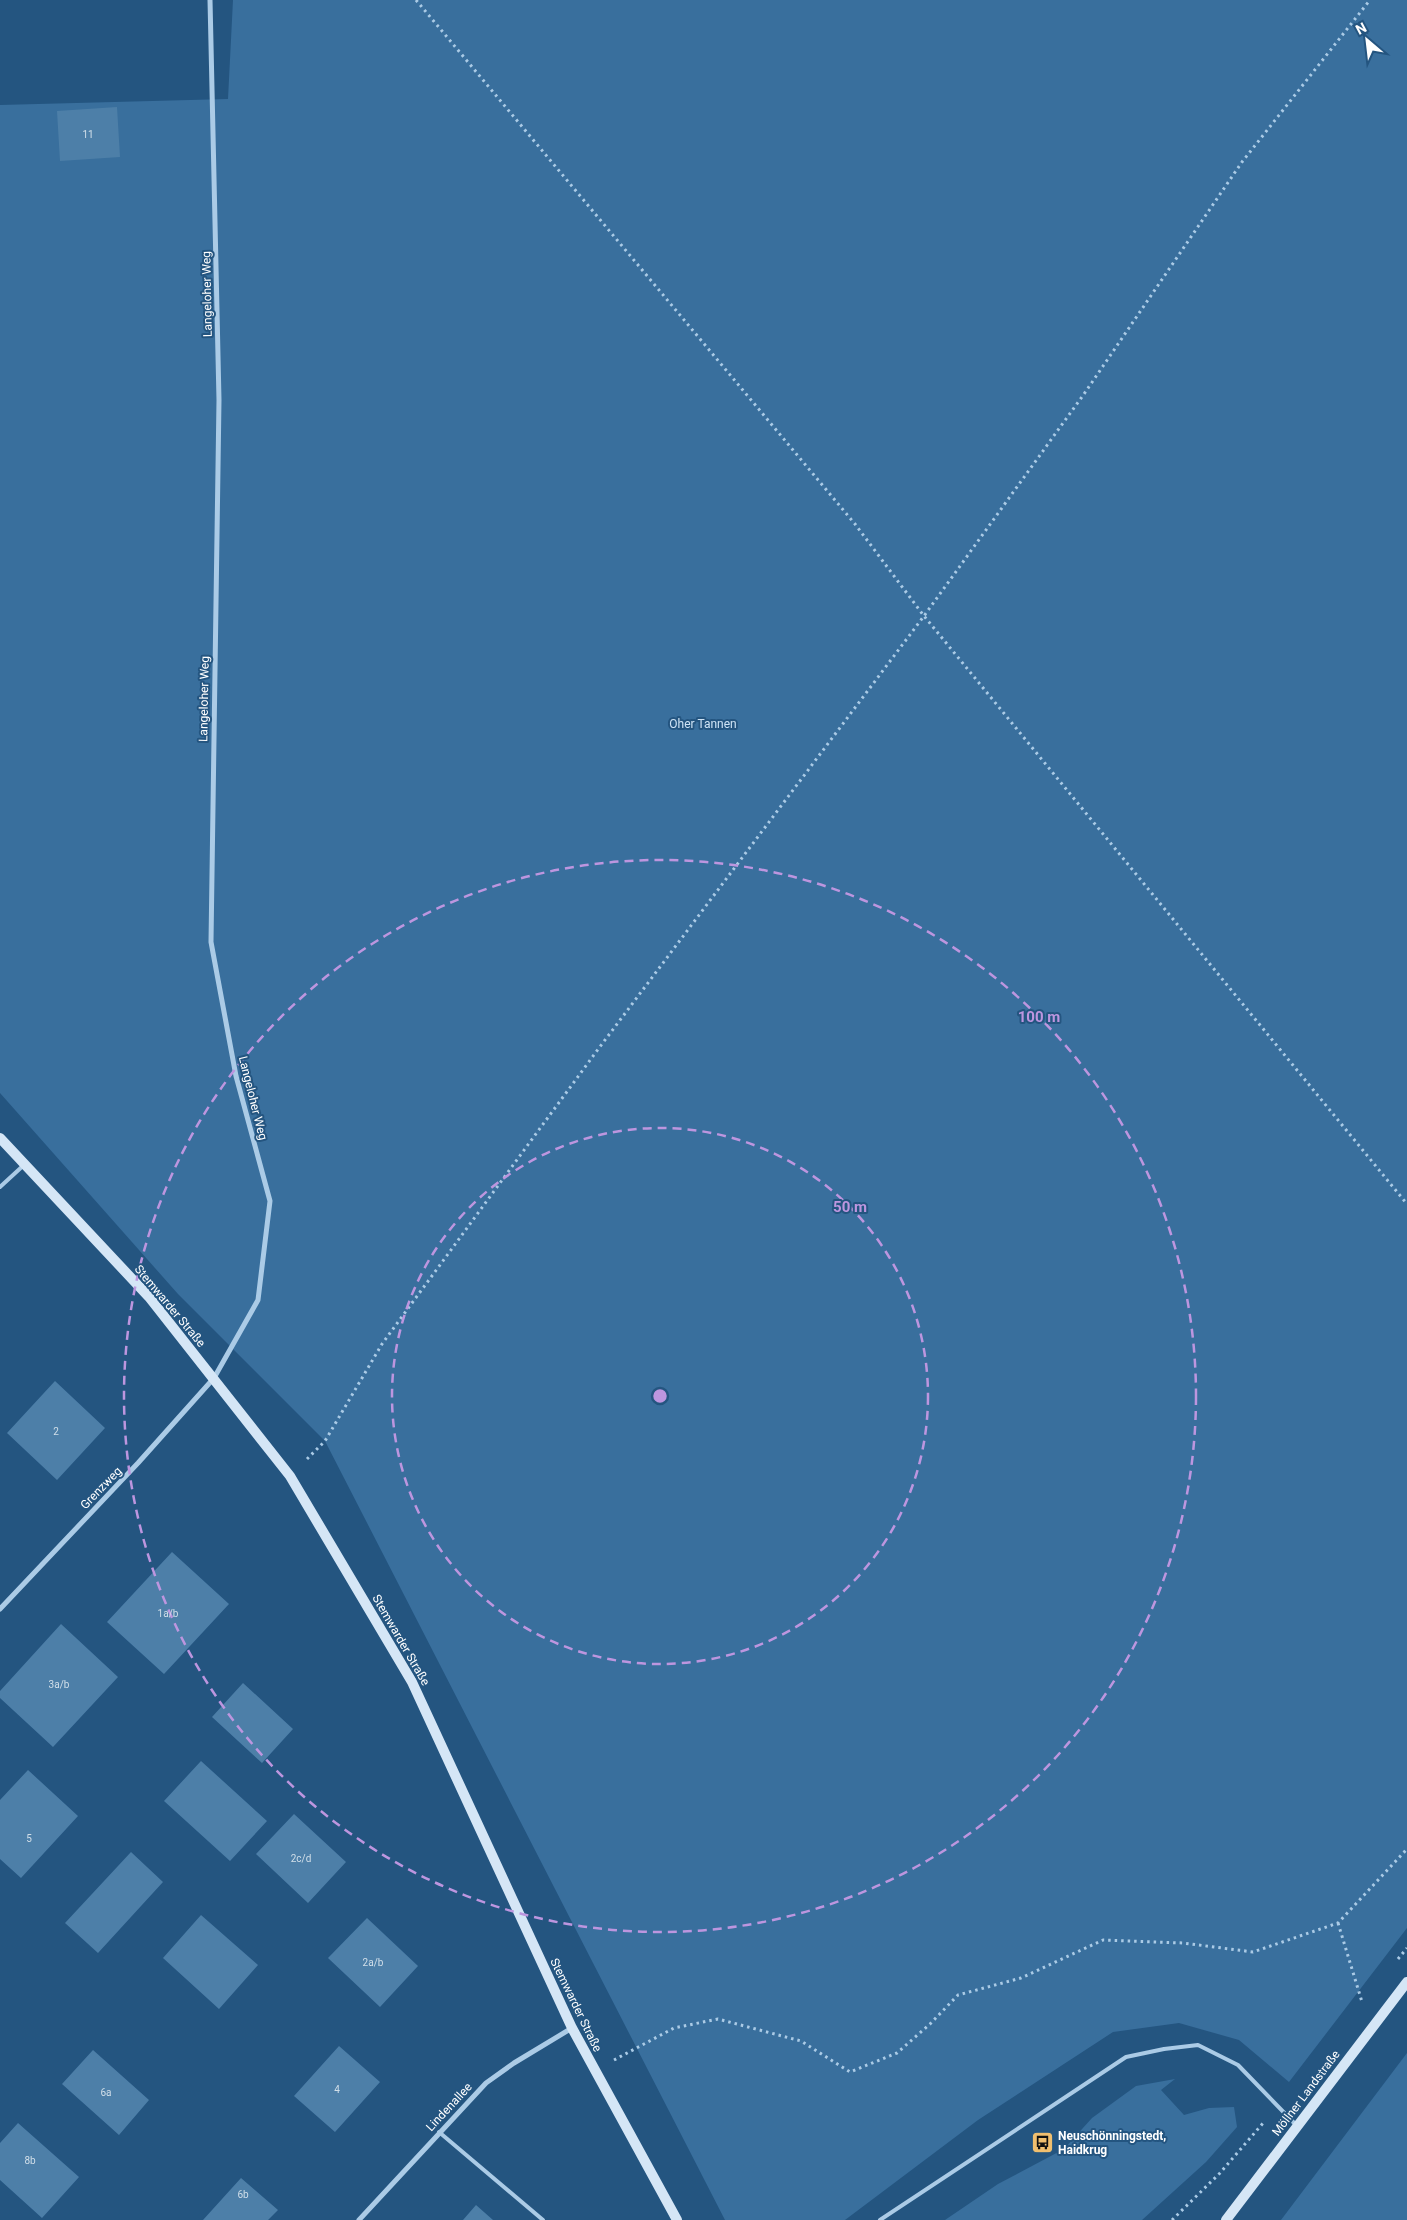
<svg xmlns="http://www.w3.org/2000/svg" width="1407" height="2220" font-family="Roboto,sans-serif">
<style>
.green{fill:#396f9d}
.building{fill:#4d7fa8}
.lines{fill:none;stroke-linecap:round;stroke-linejoin:round}
.path{stroke:#abcbe6;stroke-width:3;stroke-dasharray:2.5 4;stroke-linecap:butt}
.service{stroke:#abcbe6;stroke-width:4}
.minor{stroke:#abcbe6;stroke-width:5}
.secondary{stroke:#d5e6f6;stroke-width:10}
.ring{fill:none;stroke:#bd96df;stroke-width:2.5;stroke-dasharray:9 6}
.labels{text-anchor:middle;stroke-width:4;stroke-linejoin:round;paint-order:stroke}
.number-label{font-size:10px;fill:#d2dfe9}
.street-label{font-size:12px;fill:#fff;stroke:#245580}
.park-label{font-size:12px;fill:#cee3f5;stroke:#245580}
.poi-label{font-size:12px;font-weight:bold;fill:#fff;stroke:#245580;text-anchor:start}
.centre{fill:#bd96df;stroke:#245580;stroke-width:2.5}
.ring-label{font-size:15px;text-anchor:middle;font-weight:bold;fill:#bd96df;stroke:#245580;stroke-width:4;stroke-linejoin:round;paint-order:stroke}
</style>
<rect width="100%" height="100%" fill="#245580"/>
<path class="green" d="M233,0h1174v1928l-118,154 -50,-42 -60,-17 -66,9 -135,88 -133,100h-120l-400,-779 -147,-147 -178,-201v-988l228,-6z
M1407,2053v167h-126z
M1175,2079l-14,11 23,25 25,-7 25,-1 3,20 -31,35 -64,58h-197l53,-36 66,-35 28,-31 44,-32z"/>
<path class="building" d="M117,107l3,50 -60,4 -3,-50z
M55,1381l50,47 -48,52 -50,-47z
M172,1552l57,52 -65,70 -57,-52z
M61,1624l57,53 -65,70 -53,-49v-7z
M243,1683l50,46 -31,34 -50,-46z
M201,1761l66,60 -37,40 -66,-60z
M28,1770l50,46 -57,62 -21,-19v-59z
M294,1814l52,48 -38,41 -52,-49z
M131,1852l32,30 -65,71 -33,-30z
M201,1915l57,50 -39,44 -56,-51z
M367,1918l51,48 -38,41 -52,-49z
M339,2046l41,36 -45,50 -41,-36z
M93,2050l56,50 -30,35 -57,-51z
M18,2123l61,54 -37,41 -42,-38v-37z
M241,2178l37,32 -10,10h-65z
M476,2205l17,15h-30z"/>
<g class="lines">
<path class="path" d="M416,0l439,524 69,92 483,588
M307,1459l18,-18 57,-97 214,-292 328,-436 160,-222 158,-232 128,-162
M1338,1923l24,79
M1398,1959l9,-11
M614,2060l60,-32 44,-9 83,22 49,31 47,-19 33,-29 28,-29 63,-17 82,-38 80,3 70,9 85,-29 69,-74
M1172,2220l48,-47 44,-51"/>
<path class="service" d="M0,1187l25,-23
M439,2132l104,88
M880,2220l246,-163 38,-8 34,-4 40,20 58,60"/>
<path class="minor" d="M0,1609l138,-146 76,-85 44,-78 12,-99 -34,-125 -25,-134 8,-542 -9,-400
M359,2220l127,-137 28,-20 58,-35"/>
<path class="secondary" d="M0,1138l149,159 141,179 122,206 160,346 105,192
M1226,2220l181,-238"/>
</g>
<g class="ring">
<circle cx="660" cy="1396" r="268"/>
<circle cx="660" cy="1396" r="536"/>
</g>
<defs>
<symbol id="bus-square" viewBox="-11 -11 22 22"><rect x="-9" y="-9" width="18" height="18" rx="4" fill="#f0bf6f" stroke="#245580"/><path d="M-5-6H5V4H4V6H2V4H-2V6H-4V4H-5ZM-3.5-4V0h7V-4ZM-3.5 1.2v1.5H-2V1.2ZM2 1.2v1.5H3.5V1.2Z" fill="#111"/></symbol>
</defs>
<g fill-rule="evenodd">
<use href="#bus-square" x="1030" y="2130" width="25" height="25"/>
</g>
<g class="labels">
<g class="number-label">
<text x="88" y="138">11</text>
<text x="56" y="1435">2</text>
<text x="168" y="1617">1a/b</text>
<text x="59" y="1688">3a/b</text>
<text x="29" y="1842">5</text>
<text x="301" y="1862">2c/d</text>
<text x="373" y="1966">2a/b</text>
<text x="337" y="2093">4</text>
<text x="106" y="2096">6a</text>
<text x="30" y="2164">8b</text>
<text x="243" y="2198">6b</text>
</g>
<g class="street-label">
<text transform="translate(207 294) rotate(-91)" y="4">Langeloher Weg</text>
<text transform="translate(204 699) rotate(-89)" y="4">Langeloher Weg</text>
<text transform="translate(253 1098) rotate(76)" y="4">Langeloher Weg</text>
<text transform="translate(170 1306) rotate(50)" y="4">Stemwarder Straße</text>
<text transform="translate(101 1488) rotate(-46)" y="4">Grenzweg</text>
<text transform="translate(401 1640) rotate(60)" y="4">Stemwarder Straße</text>
<text transform="translate(576 2005) rotate(64)" y="4">Stemwarder Straße</text>
<text transform="translate(1306 2093) rotate(-53)" y="4">Möllner Landstraße</text>
<text transform="translate(449 2107) rotate(-47)" y="4">Lindenallee</text>
</g>
<g class="park-label">
<text x="703" y="728">Oher Tannen</text>
</g>
<g class="poi-label">
<text x="1058" y="2140">Neuschönningstedt,<tspan x="1058" dy="14">Haidkrug</tspan></text>
</g>
</g>
<circle cx="660" cy="1396" r="8" class="centre"/>
<g class="ring-label">
<text x="1039" y="1022">100 m</text>
<text x="850" y="1212">50 m</text>
</g>
<g transform="translate(1367 40) rotate(332)" stroke="#245580" stroke-width="4" paint-order="stroke">
<path d="M0-4L9 19L0 12L-9 19Z" fill="#ffffff"/>
<text y="-8" font-size="14" font-weight="bold" text-anchor="middle" fill="#ffffff">N</text>
</g>
</svg>
